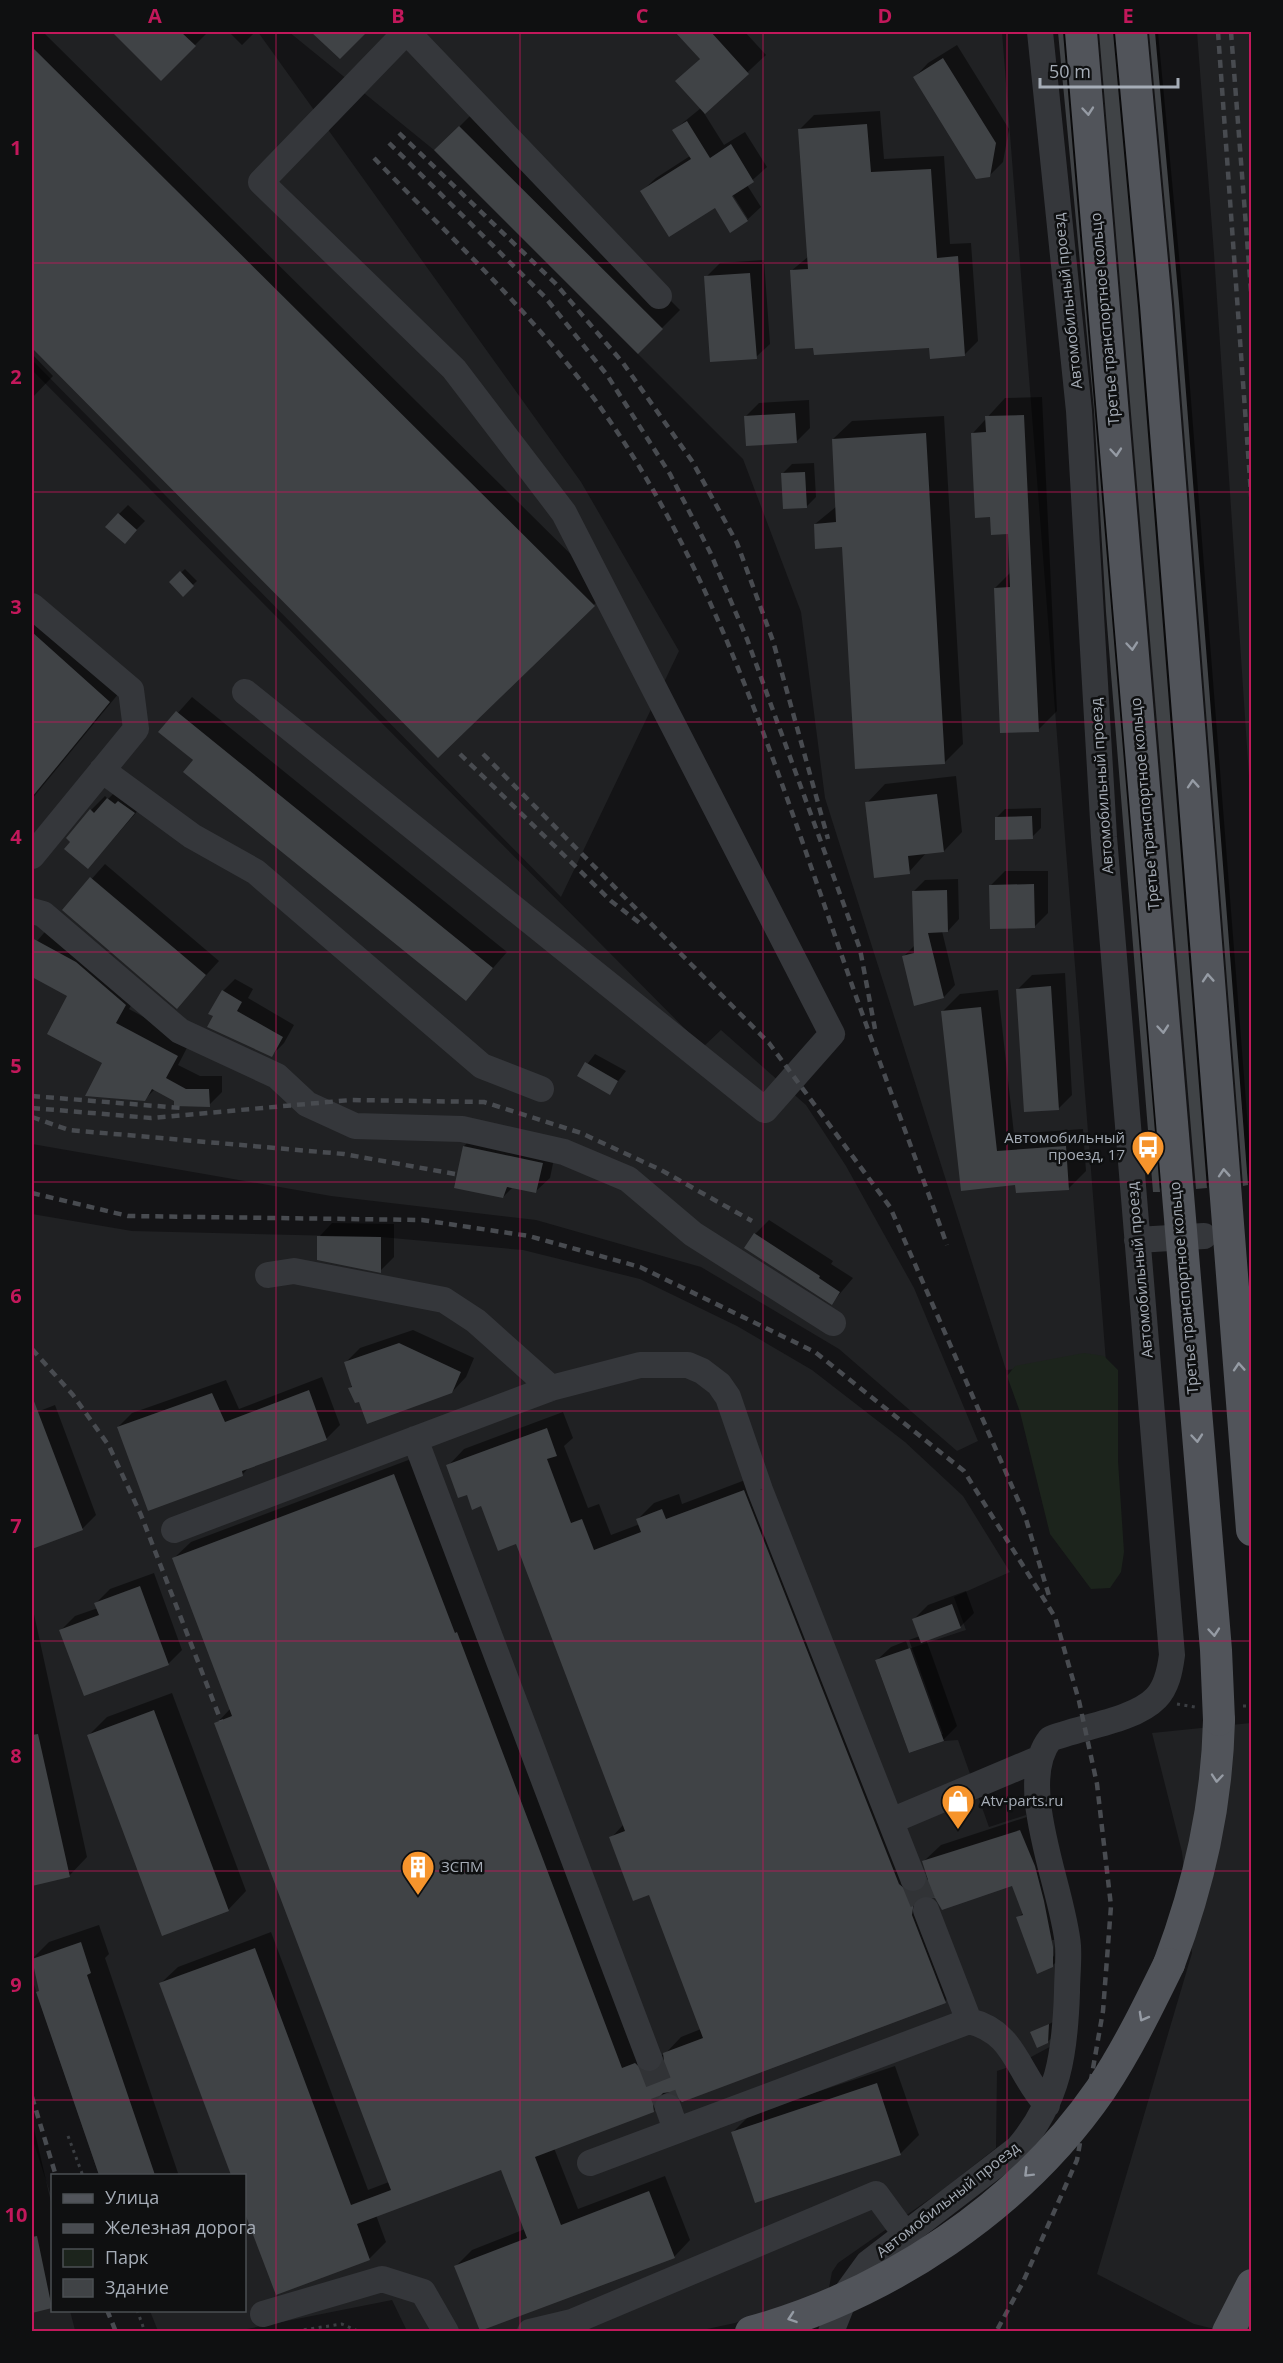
<svg xmlns="http://www.w3.org/2000/svg" width="1283" height="2363" font-family="'Open Sans',sans-serif">
<style>
.built{fill:#202123}
.green{fill:#1c241c}
.shadow{fill:#0007;fill-rule:evenodd}
.building{fill:#404346}
.lines{fill:none;stroke-linecap:round;stroke-linejoin:round}
.minor-tunnel{stroke:#313336;stroke-width:26;stroke-dasharray:26 13;stroke-linecap:butt}
.path{stroke:#3b3e42;stroke-width:3;stroke-dasharray:3 4.5;stroke-linecap:butt}
.minor{stroke:#35373b;stroke-width:26}
.major{stroke:#51545a;stroke-width:32}
.rail{stroke:#484b50;stroke-width:4.5;stroke-dasharray:8 6;stroke-linecap:butt}
.major-bridge{stroke:#51545a;stroke-width:32}
.oneway{stroke:#959ba4}
.grid{fill:none;stroke:#c2185b;stroke-width:1.5;stroke-opacity:0.55}
.labels{text-anchor:middle;stroke-width:5;stroke-linejoin:round;paint-order:stroke}
.street-label{font-size:15px;fill:#a6adb7;stroke:#0f1011}
.poi-label{font-size:15px;fill:#a6adb7;stroke:#0f1011;text-anchor:start}
.neatline{fill:none;stroke:#c2185b;stroke-width:2}
.grid-label{font-size:20px;text-anchor:middle;font-weight:bold;fill:#c2185b}
</style>
<rect width="100%" height="100%" fill="#141416"/>
<path class="built" d="M32,32h226l323,450 98,169 -118,246 -529,-537z
M289,32h713l104,1330 -100,8 -181,-572 -24,-186 -58,-153 -309,-309z
M1197,32h54v775l-37,-553z
M32,370l671,677 18,-17 85,75 40,61 68,122 64,153 -21,10 -118,-102 -138,-82 -165,-47 -205,-24 -299,-52z
M32,1214l100,17 249,6 142,13 117,29 97,47 75,44 93,72 58,54 47,76 -56,25 12,33 -91,30 34,93 35,-12 14,-1 31,87 37,-12 26,82 13,61 -6,84 -41,22 -21,7 -1,77 -55,43 -103,72 -6,9 -4,21 -93,30 -42,9 -286,-1 -15,-31 -155,31h-79l-8,-20 94,-1v-134l-145,-1 -67,-196z
M1251,1723v608h-28l-29,-7 -97,-50 95,-321 -10,-101 -30,-119z
M32,2137l20,62v111l18,1 5,19 -43,1z"/>
<path class="green" d="M1084,1353l20,3 14,14v91l6,91 -3,20 -11,16 -19,1 -41,-55 -30,-122 -13,-36 8,-10z"/>
<path class="shadow" d="M32,32h11l565,559 -170,165 -406,-410z
M114,32h94l-47,47z
M229,32h26l-13,13z
M313,32h52l-25,25z
M677,32h68l21,23 -62,58 20,32 21,-13 22,35 -20,18 14,22 -14,13 -31,-14 -74,-15 14,-13 34,-22 -16,-26 27,-22 -24,-27 24,-23zM729,189l19,30h-3l-18,-29z
M1059,32h8l96,1154 -4,4 -52,-578 -12,-202z
M1101,32h16l25,270 69,881 -5,4h-9z
M1151,32h7l25,266 69,880 -4,6z
M957,45l52,84 -6,33 -14,14 -74,-99 13,-14z
M478,108l202,202 -42,42 -202,-202z
M880,111l4,48 60,-3 6,88 21,-1 7,98 -14,14 -33,-9 -140,-75 18,-15 -9,-127 14,-14z
M764,260l6,84 -14,13 -50,-80 14,-14z
M32,354l21,22 -21,22z
M1042,397l15,314 -19,19 -43,-142 16,-16 -2,-39 -18,-17 -18,-83 32,-35z
M809,400l1,28 -14,14 -51,-25 14,-14z
M944,416l19,328 -19,19 -101,-217 -28,-22 22,-18 -4,-67 19,-18z
M814,463l2,34 -9,9 -24,-33 9,-9z
M128,505l17,16 -12,12 -14,-19z
M185,569l12,12 -14,13 -12,-12z
M32,598l96,84 -96,117z
M192,697l315,255 -41,47 -305,-267z
M956,776l6,56 -18,19 -17,1 -18,20 -42,-69 18,-19z
M122,785l26,14 -47,54 -10,-43 14,-14 3,3z
M1041,808v20l-9,9 -36,-19 9,-9z
M105,864l114,97 -42,46 -113,-97z
M1005,871h43v42l-14,14 -43,-42z
M958,879l1,40 -11,12h-6l13,54 -11,12 -41,-40 12,-12 -2,-53 12,-12z
M49,927l90,64 -10,18 61,33 -12,23 22,11h22v16l-13,13 -34,-5 -20,-11 -10,10 -41,-36 -35,-67 -37,-20v-29z
M1065,973l7,122 -14,14 -40,-120 14,-14z
M235,979l18,10 -5,9 46,27 -10,18 -12,12 -57,-39 8,-25z
M998,990l16,144 69,-5 3,42 -17,17 -53,-4 -54,5 -19,-178 17,-17z
M595,1054l31,17 -17,22 -30,-18z
M478,1132l78,17 -6,29 -14,13 -23,-4 -10,10 -47,-10 8,-41z
M769,1220l64,41 -2,3 22,14 -21,25 -77,-69z
M332,1223l62,1v33l-14,14 -61,-34z
M413,1330l61,28 -8,19 -14,15 -92,8 -10,-12 3,-4 -7,-22 14,-14z
M322,1377l18,48 -14,14 -76,27 -7,8 -125,-47 14,-14 94,-33 13,29z
M32,1398l5,14 18,-7 41,110 -14,14 -50,18z
M563,1412l10,26 -9,8 24,62 11,-4 12,31 29,-11 -2,-5 16,-16 25,-9 3,10 79,-30 154,394 14,10 -5,-17 17,-16 95,-31 33,135 -17,17 -34,-48 6,-6 -11,-28 -85,12 33,89 -16,16 -275,90v4l-17,16 -99,37 24,61 87,-33 25,64 -16,17 -218,9 16,-16 53,-21 -23,-61 -126,47 10,27 -17,17 -125,-83h-11l-72,-193 17,-16 93,-35 97,258 21,-8 -173,-458 15,-16 -57,-150 17,-16 220,-83 246,595 7,1 17,-18 20,-8 -51,-136 -39,-55 13,-14 -107,-282 -35,-38 -14,-11 -20,-27 16,-17zM1052,1940h3l-1,17 -2,-3z
M154,1573l28,77 -14,14 -107,-34 14,-14 23,-8 -2,-5 14,-14z
M966,1591l8,22 -14,14 -34,12 31,87 -14,14 -66,-80 14,-13 15,-6 34,93h3l-34,-94 11,-4 -6,-17 14,-14z
M32,1605l55,252 -18,19 -37,8z
M172,1693l74,198 -18,19 -139,-175 18,-18z
M99,1925l10,29 -4,4 74,218h-79l-62,-183 3,-3 -9,-31 17,-17z
M1053,2022l-1,16 -5,4 -15,-9z
M895,2066l24,69 -19,19 -167,-22 18,-18z
M32,2120l20,86v101l-20,5z"/>
<path class="building" d="M112,32h69l15,14 -35,35z
M311,32h56l-27,27z
M675,32h36l38,42 -44,40 -30,-33 25,-22z
M1058,32h5l97,1160h-7l-47,-580 -12,-202z
M1099,32h14l25,275 69,881 -11,1z
M1149,32h6l24,271 69,882 -5,1 -69,-883z
M32,47l563,559 -157,152 -406,-410z
M943,58l53,85 -6,34 -14,2 -63,-102z
M687,121l23,37 21,-14 23,38 -22,14 16,25 -18,12 -15,-25 -46,29 -29,-46 51,-32 -19,-29z
M867,124l4,48 60,-3 6,89 21,-2 7,100 -35,3 -1,-11 -115,7 -1,-7 -18,1 -5,-79 18,-1 -10,-140z
M459,126l204,203 -25,25 -204,-204z
M750,273l7,86 -47,3 -6,-86z
M795,413l2,30 -51,3 -2,-30z
M1024,415l15,317 -39,1 -6,-145 16,-1 -2,-53 -17,1 -1,-18 -15,1 -4,-85 15,-1 -1,-16z
M926,433l19,331 -90,5 -13,-222 -27,2 -1,-25 22,-2 -4,-83z
M805,472l2,36 -24,1 -2,-36z
M118,513l19,17 -12,14 -20,-17z
M180,571l14,15 -11,11 -14,-15z
M32,632l78,70 -78,95z
M176,711l317,257 -27,33 -283,-229 10,-12 -35,-28z
M937,794l7,58 -36,4 2,18 -36,4 -9,-76z
M107,798l8,6 3,-3 17,12 -47,56 -24,-20 6,-7 -4,-4 24,-29 4,4z
M1032,816l1,23 -38,1v-23z
M90,877l116,98 -29,34 -115,-99z
M1034,884l1,44 -45,1 -1,-44z
M947,890l1,42 -20,1 16,65 -30,8 -12,-50 12,-3 -2,-62z
M32,938l44,24 50,43 -10,18 62,33 -12,22 20,11h23l1,18 -36,-1v-5l-22,-12 -7,12 -60,-5 17,-33 -55,-29 20,-38 -35,-19z
M1051,986l8,124 -35,2 -8,-123z
M222,990l20,12 -5,9 46,26 -11,20 -65,-30 6,-11 -5,-2z
M981,1007l16,144 69,-5 3,44 -53,3 -1,-8 -54,6 -20,-180z
M585,1062l33,19 -8,14 -33,-19z
M463,1146l80,17 -7,30 -29,-6 -4,11 -49,-10z
M754,1233l66,43 -1,2 21,14 -8,13 -88,-57z
M317,1236l64,1v36l-64,-13z
M399,1343l62,29 -9,21 -85,31 -8,-22 -4,1 -7,-15 4,-1 -8,-25z
M309,1390l18,50 -85,31 1,5 -95,35 -31,-84 95,-34 13,29z
M32,1396l51,134 -51,19z
M547,1428l10,28 -10,3 24,64 11,-4 12,31 47,-18 -5,-13 26,-10 4,10 78,-29 155,394 11,9 9,-1 9,-12 -6,-19 98,-31 15,36 9,35 9,46v20l-16,7 -21,-57 7,-2 -11,-29 -70,24 -7,-12 -14,-2 -7,5 -2,14 34,88 -264,99 -11,-10 -8,1 -10,11 1,8 -119,45 26,68 88,-34 26,67 -195,73 -26,-65 73,-28 -26,-68 -144,54 13,36 -94,35 -32,-84v-36h-13l-72,-192 96,-35 96,257 40,-15 -177,-467 18,-7 -60,-158 222,-84 61,159 2,-1 165,436 13,-5 11,10 9,-1 9,-11 -1,-8 40,-15 -54,-143 -16,6 -24,-64 16,-6 -109,-287 -18,7 -17,-45 -9,4 -5,-15 -9,3 -12,-33z
M140,1586l29,79 -85,31 -25,-66 40,-15 -5,-12z
M952,1604l9,24 -40,15 -9,-24z
M910,1648l34,93 -35,12 -34,-93z
M154,1710l75,201 -67,25 -75,-201z
M38,1734l32,143 -38,9v-151z
M81,1942l10,31 -4,2 68,200h-56l-63,-183 3,-1 -7,-32z
M1049,2024l-1,19 -11,5 -7,-16z
M877,2083l24,72 -146,48 -24,-71z
M37,2236l15,72 -20,5v-76z"/>
<g class="lines">
<path class="minor-tunnel" d="M913,1878l13,32
M649,2058l19,49"/>
<path class="path" d="M1177,1704l18,3
M1243,1706h9
M68,2136l15,40
M137,2310l8,22
M289,2332l53,-8 18,8"/>
<path class="minor" d="M407,32l252,264
M32,606l99,84 5,39 -104,127
M245,692l520,418 67,-76 -268,-521 -110,-144 -193,-187 145,-150
M102,770l90,66 64,36 226,194 59,23
M32,911l11,3 137,117 97,45 30,28 48,22 107,3 102,23 64,27 65,55 140,89
M1137,1240l67,-4
M268,1275l26,-4 150,29 32,21 75,67
M415,1439l234,619
M174,1530l377,-142 89,-23h48l14,6 17,13 9,13 32,93 153,388
M891,1821l147,-62
M926,1910l43,111c47,11 48,52 78,84
M668,2107l8,23
M590,2163l379,-142
M263,2314l119,-35 41,13 23,40
M530,2332l42,-10 304,-128 30,41
M831,2332l16,-40 21,-29 150,-115c41,-48 47,-95 49,-156 0,-15 2,-31 1,-46 -4,-55 -54,-161 -18,-207 29,-12 84,-18 106,-41 11,-11 14,-28 16,-43l-68,-818 -25,-426 -39,-379"/>
<path class="major" d="M1131,32l25,273 96,1225
M1169,1964c30,-80 48,-158 50,-244
M1228,2332l24,-47"/>
<path class="rail" d="M1218,32l34,476
M1231,32l21,272
M399,133l156,150 68,80 69,98 45,82 36,98 55,198
M389,143l156,154 62,78 63,99 40,78 37,87 113,310 15,80
M374,158c73,76 153,150 216,235 117,158 178,351 242,534 36,107 77,212 115,318
M460,754l151,147 30,23
M483,754l286,289 121,164 135,309 25,83
M32,1096l149,12
M32,1108l119,10 200,-18 133,2 97,31 80,37 91,51
M32,1117l37,13 275,24 111,20
M32,1193l96,23 294,4 107,16 111,31 175,85 149,119 91,146 24,84 18,83 14,122 -8,105 -26,149 -54,122 -27,50
M32,1349l41,46 36,51 32,69 80,206
M32,2097l24,79
M107,2310l9,22"/>
<path class="major-bridge" d="M1081,32l135,1618 3,70
M751,2332c137,-38 269,-125 350,-243 26,-39 47,-82 68,-125"/>
</g>
<defs><path id="oneway-chevron" d="M-2-3.5L2.5 0L-2 3.5" fill="none" stroke-width="1.6" stroke-linecap="round" stroke-linejoin="round" transform="scale(1.5)"/></defs>
<g class="oneway">
<use href="#oneway-chevron" transform="translate(1088 111) rotate(85)"/>
<use href="#oneway-chevron" transform="translate(1116 452) rotate(85)"/>
<use href="#oneway-chevron" transform="translate(1132 646) rotate(85)"/>
<use href="#oneway-chevron" transform="translate(1193 784) rotate(-94)"/>
<use href="#oneway-chevron" transform="translate(1208 978) rotate(-94)"/>
<use href="#oneway-chevron" transform="translate(1163 1029) rotate(85)"/>
<use href="#oneway-chevron" transform="translate(1224 1173) rotate(-94)"/>
<use href="#oneway-chevron" transform="translate(1239 1367) rotate(-94)"/>
<use href="#oneway-chevron" transform="translate(1197 1438) rotate(85)"/>
<use href="#oneway-chevron" transform="translate(1214 1632) rotate(85)"/>
<use href="#oneway-chevron" transform="translate(1217 1778) rotate(95)"/>
<use href="#oneway-chevron" transform="translate(1143 2017) rotate(119)"/>
<use href="#oneway-chevron" transform="translate(1028 2173) rotate(135)"/>
<use href="#oneway-chevron" transform="translate(792 2318) rotate(161)"/>
</g>
<path class="grid" d="M276,32v2300M520,32v2300M763,32v2300M1007,32v2300M32,263h1220M32,492h1220M32,722h1220M32,952h1220M32,1182h1220M32,1411h1220M32,1641h1220M32,1871h1220M32,2100h1220"/>
<defs>
<symbol id="bus-pin" viewBox="-11 -11 22 30"><path d="M0 17L-7.5 6A9.5 9.5 0 1 1 7.5 6Z" fill="#f6942c" stroke="#0f1011"/><path d="M-5-6H5V4H4V6H2V4H-2V6H-4V4H-5ZM-3.5-4V0h7V-4ZM-3.5 1.2v1.5H-2V1.2ZM2 1.2v1.5H3.5V1.2Z" fill="#fff"/></symbol>
<symbol id="shop-pin" viewBox="-11 -11 22 30"><path d="M0 17L-7.5 6A9.5 9.5 0 1 1 7.5 6Z" fill="#f6942c" stroke="#0f1011"/><path d="M-5-2.5h2.3a2.7 3.5 0 0 1 5.4 0H5L5.5 6h-11ZM-1.5-2.5h3a1.5 2.3 0 0 0-3 0Z" fill="#fff"/></symbol>
<symbol id="building-pin" viewBox="-11 -11 22 30"><path d="M0 17L-7.5 6A9.5 9.5 0 1 1 7.5 6Z" fill="#f6942c" stroke="#0f1011"/><path d="M-4-6H4V6H1V3H-1V6H-4ZM-2.5-4.3h1.7v1.8h-1.7ZM.8-4.3h1.7v1.8H.8ZM-2.5-1h1.7V.8h-1.7ZM.8-1h1.7V.8H.8Z" fill="#fff"/></symbol>
</defs>
<g fill-rule="evenodd">
<use href="#bus-pin" x="1129" y="1128" width="38" height="52"/>
<use href="#shop-pin" x="939" y="1782" width="38" height="52"/>
<use href="#building-pin" x="399" y="1848" width="38" height="52"/>
</g>
<g class="labels">
<g class="street-label">
<text transform="translate(1068 301) rotate(-96)" y="5">Автомобильный проезд</text>
<text transform="translate(1105 319) rotate(-95)" y="5">Третье транспортное кольцо</text>
<text transform="translate(1102 786) rotate(-94)" y="5">Автомобильный проезд</text>
<text transform="translate(1145 804) rotate(-95)" y="5">Третье транспортное кольцо</text>
<text transform="translate(1140 1270) rotate(-95)" y="5">Автомобильный проезд</text>
<text transform="translate(1184 1288) rotate(-95)" y="5">Третье транспортное кольцо</text>
<text transform="translate(948 2200) rotate(-38)" y="5">Автомобильный проезд</text>
</g>
<g class="poi-label">
<text x="1125" y="1143" text-anchor="end">Автомобильный<tspan x="1125" dy="17">проезд, 17</tspan></text>
<text x="981" y="1806">Atv-parts.ru</text>
<text x="441" y="1872">ЗСПМ</text>
</g>
</g>
<rect width="1283" height="2363" fill="none" stroke="#0f1011" stroke-width="66"/>
<rect x="51" y="2174" width="195" height="138" fill="#0f1011" stroke="#4b4f53" stroke-width="1.5"/>
<rect x="63" y="2194" width="30" height="9" fill="#51545a" stroke="#4b4f53" stroke-width="1.5"/>
<text x="105" y="2204" font-size="18" fill="#a6adb7">Улица</text>
<rect x="63" y="2224" width="30" height="9" fill="#484b50" stroke="#4b4f53" stroke-width="1.5"/>
<text x="105" y="2234" font-size="18" fill="#a6adb7">Железная дорога</text>
<rect x="63" y="2249" width="30" height="18" fill="#1c241c" stroke="#4b4f53" stroke-width="1.5"/>
<text x="105" y="2264" font-size="18" fill="#a6adb7">Парк</text>
<rect x="63" y="2279" width="30" height="18" fill="#404346" stroke="#4b4f53" stroke-width="1.5"/>
<text x="105" y="2294" font-size="18" fill="#a6adb7">Здание</text>
<path d="M1040 78v9h138v-9" fill="none" stroke="#a6adb7" stroke-width="3"/>
<text x="1049" y="78" font-size="18" fill="#a6adb7" stroke="#0f1011" stroke-width="4.5" paint-order="stroke">50 m</text>
<rect x="33" y="33" width="1217" height="2297" class="neatline"/>
<g class="grid-label">
<text x="155" y="23">A</text>
<text x="398" y="23">B</text>
<text x="642" y="23">C</text>
<text x="885" y="23">D</text>
<text x="1128" y="23">E</text>
<text x="16" y="155">1</text>
<text x="16" y="384">2</text>
<text x="16" y="614">3</text>
<text x="16" y="844">4</text>
<text x="16" y="1073">5</text>
<text x="16" y="1303">6</text>
<text x="16" y="1533">7</text>
<text x="16" y="1763">8</text>
<text x="16" y="1992">9</text>
<text x="16" y="2222">10</text>
</g>
</svg>
